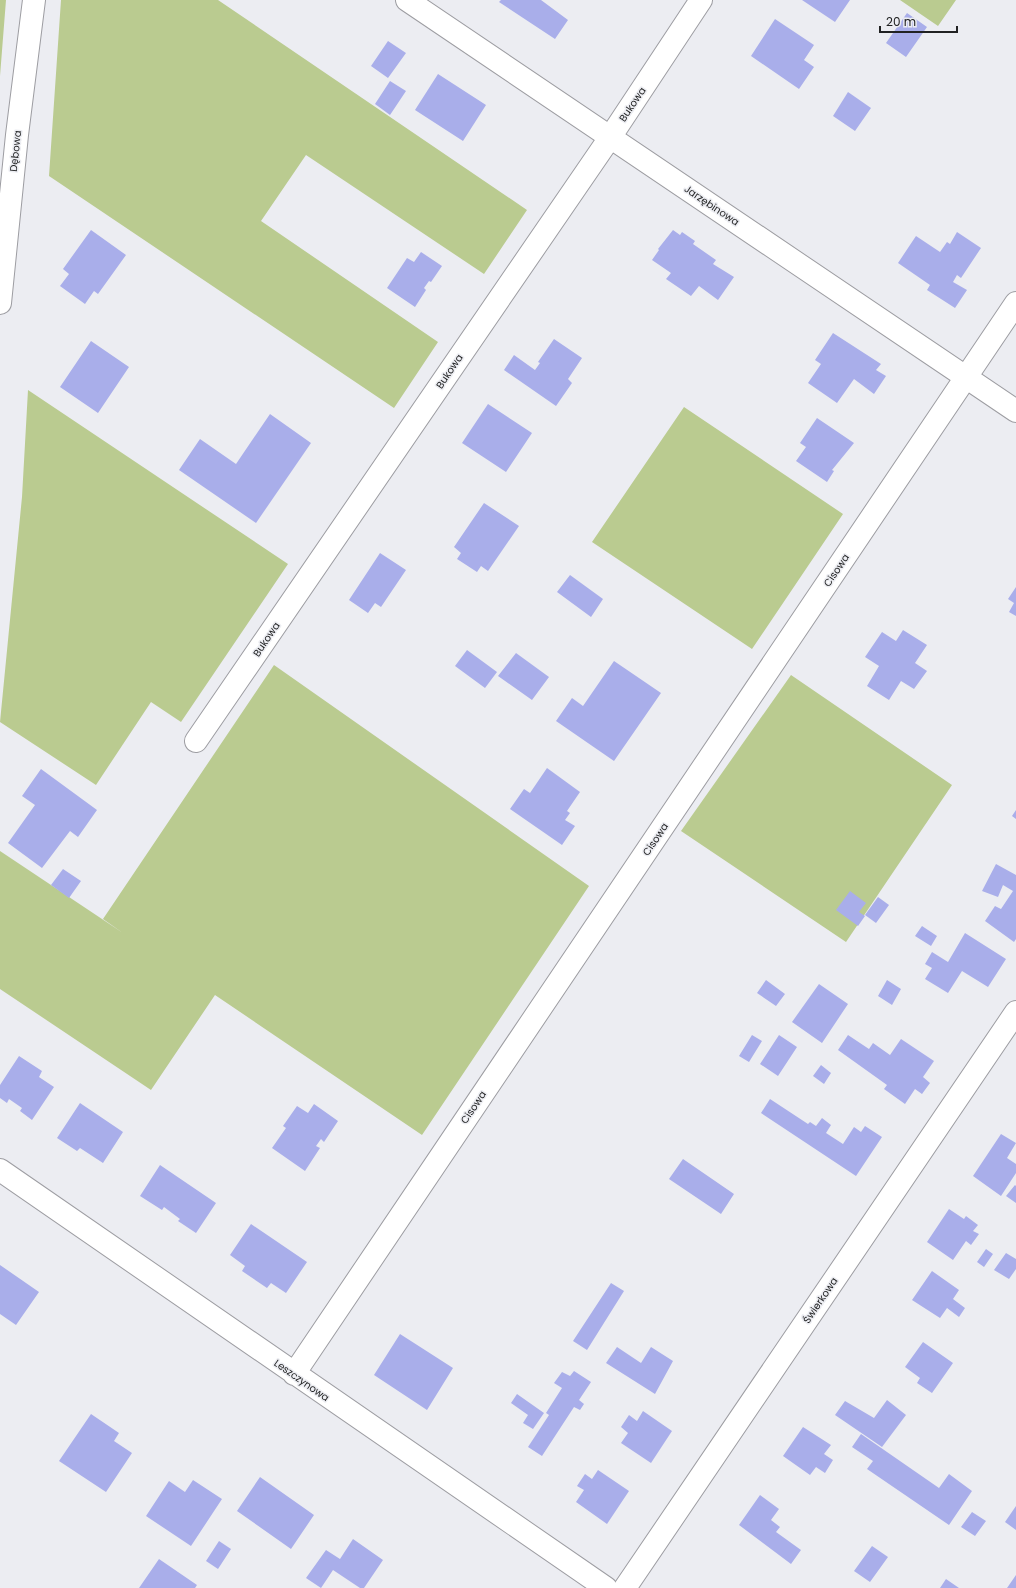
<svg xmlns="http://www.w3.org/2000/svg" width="1016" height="1588" font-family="Poppins,sans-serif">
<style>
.green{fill:#bacb90}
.building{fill:#a9aeea}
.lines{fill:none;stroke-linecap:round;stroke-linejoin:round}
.minor-casing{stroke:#9d9da2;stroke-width:24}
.tertiary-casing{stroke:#9d9da2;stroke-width:24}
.minor{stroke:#fff;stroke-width:22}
.tertiary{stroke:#fff;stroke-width:22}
.labels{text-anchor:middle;stroke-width:3;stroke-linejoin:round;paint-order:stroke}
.street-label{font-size:10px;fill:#212223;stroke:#ecedf2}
</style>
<rect width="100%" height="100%" fill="#ecedf2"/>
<path class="green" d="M0,0h6l-6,76z
M61,0h157l309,210 -43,64 -178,-119 -45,66 177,121 -44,66 -345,-232z
M900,0h56l-18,26z
M28,390l260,174 -107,158 -30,-20 -55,83 -96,-63 22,-225z
M684,407l159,107 -91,135 -160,-107z
M274,665l315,221 -167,249 -207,-140 -64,95 -151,-101v-138l123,82 -20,-14z
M791,675l161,110 -106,157 -165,-111z"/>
<path class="building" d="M501,0h40l27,20 -13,19 -56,-37z
M802,0h48l-15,22z
M907,13l20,14 -21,30 -20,-14z
M775,19l39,26 -10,15 10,7 -15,22 -48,-33z
M388,41l18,12 -18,25 -17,-12z
M438,74l48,31 -23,36 -48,-31z
M390,81l16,10 -16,24 -15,-11z
M848,92l23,16 -16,23 -22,-15z
M91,230l35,25 -28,39 -4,-3 -9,13 -25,-18 9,-12 -6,-5z
M673,230l7,5 2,-3 13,9 -2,3 23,16 -3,4 21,13 -16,23 -19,-14 -8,10 -25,-17 5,-6 -19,-13 7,-10 -1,-1z
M957,232l24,16 -20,30 -4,-3 -4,7 14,8 -12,18 -28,-18 3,-5 -32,-22 18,-27 24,16 7,-10 3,2z
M421,252l21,14 -11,16 -2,-1 -5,7 2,2 -11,17 -28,-19 20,-30 7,4z
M833,333l48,31 -5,6 10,6 -12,18 -20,-15 -17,24 -29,-20 13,-19 -6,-4z
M554,339l28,19 -14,21 4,4 -16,23 -52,-36 10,-15 21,15 5,-7 -2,-1z
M91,341l38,26 -31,46 -38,-26z
M488,404l44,29 -26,39 -44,-29z
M270,414l41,29 -55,80 -77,-53 21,-31 36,25z
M817,418l37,25 -22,27 2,1 -7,11 -31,-21 10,-14 -6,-4z
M484,503l35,23 -31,45 -7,-5 -4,6 -20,-13 4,-6 -7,-6z
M380,553l26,17 -25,37 -6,-4 -7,10 -19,-13z
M570,575l33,24 -12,18 -34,-25z
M1016,587v29l-7,-4 5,-9 -6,-4z
M903,630l24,15 -12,18 12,8 -13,18 -13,-8 -12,19 -22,-14 12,-20 -14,-9 17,-25 14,9z
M467,650l30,22 -12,16 -30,-22z
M516,653l33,24 -17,23 -34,-24z
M614,661l47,32 -47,68 -58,-40 16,-23 11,8z
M547,768l33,24 -13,19 3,2 -5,7 10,6 -13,19 -52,-36 14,-20 6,4z
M41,769l56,41 -19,27 -8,-6 -28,37 -34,-25 27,-38 -13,-9z
M1016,810v9l-4,-3z
M996,864l20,11v64l-2,3 -29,-21 10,-15 6,3 12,-18 -10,-6 -5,12 -16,-6z
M63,869l18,12 -12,17 -18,-13z
M850,891l16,12 -7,9 6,4 -7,10 -22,-16z
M878,897l11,8 -13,18 -11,-8z
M922,926l15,10 -6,10 -16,-10z
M965,933l41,26 -18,28 -26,-16 -14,22 -23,-14 7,-11 -7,-4 7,-12 16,10z
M766,980l19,14 -9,12 -19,-13z
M887,980l14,9 -9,16 -14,-9z
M819,984l29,20 -26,39 -30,-21z
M752,1035l10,6 -13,21 -10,-6z
M779,1035l18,12 -19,29 -18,-12z
M848,1035l21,14 4,-6 17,12 11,-16 33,22 -11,16 7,6 -8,11 -7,-5 -10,15 -21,-15 3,-4 -49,-35z
M19,1056l23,15 -3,6 15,10 -22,33 -12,-9 2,-3 -13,-9 -2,4 -7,-5v-13z
M821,1065l10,8 -7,11 -11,-8z
M770,1099l38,25 2,-2 6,4 6,-8 9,7 -5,8 17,11 11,-17 7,5 4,-6 17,11 -26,39 -95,-63z
M80,1103l43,29 -20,31 -23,-15 -3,3 -20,-13z
M314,1104l24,17 -14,21 -3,-3 -5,7 4,2 -15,23 -33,-23 14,-20 -3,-2 14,-20 11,7z
M1001,1134l15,9 -9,15 9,6v9l-15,23 -28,-20z
M683,1159l51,35 -13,20 -52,-35z
M160,1165l56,38 -20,30 -18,-12 2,-2 -16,-12 -2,3 -22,-14z
M1015,1185l1,1v17l-10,-7z
M949,1209l15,10 2,-3 12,9 -5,6 6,3 -8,11 -5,-4 -13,19 -26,-18z
M251,1224l56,38 -21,31 -15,-10 -4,5 -25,-17 3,-5 -15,-11z
M986,1249l7,5 -9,13 -7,-5z
M1006,1253l10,6v10l-7,10 -15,-9z
M0,1265l39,27 -23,33 -16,-11z
M932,1271l27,19 -6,9 12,9 -6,9 -12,-9 -7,10 -28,-18z
M611,1283l13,8 -37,59 -14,-9z
M400,1334l53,34 -26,42 -53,-35z
M923,1342l30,21 -21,30 -15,-10 3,-5 -15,-11z
M617,1347l24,16 10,-16 22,14 -18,33 -49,-31z
M574,1371l17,11 -12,18 5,4 -4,6 -6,-3 -32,49 -14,-9 21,-32 -3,-2 16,-25 -8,-5 8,-11 8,4z
M517,1394l27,19 -11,16 -10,-6 5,-8 -17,-12z
M887,1400l19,15 -24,32 -47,-32 10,-14 29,17z
M643,1411l29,20 -21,32 -30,-20 7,-10 -7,-6 8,-12 8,6z
M91,1414l28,19 -5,8 18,12 -26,39 -47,-31z
M803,1427l28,18 -7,9 9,6 -8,13 -9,-6 -6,8 -27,-19z
M861,1434l78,54 10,-14 23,17 -23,34 -82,-56 6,-8 -21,-14z
M598,1470l31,21 -22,33 -31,-22 8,-12 -7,-4 8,-12 7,5z
M260,1477l54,38 -23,34 -54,-38z
M193,1480l29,19 -31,47 -45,-30 23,-35 16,11z
M760,1495l19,14 -8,11 9,7 -4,5 25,18 -10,14 -52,-39z
M1016,1506v24l-11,-8z
M972,1512l14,9 -11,15 -14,-9z
M353,1539l30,21 -19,28h-4l-27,-18 -12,18 -15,-10 20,-28 14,9z
M219,1541l12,8 -13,20 -12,-8z
M872,1546l16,11 -18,25 -16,-11z
M159,1559l38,26 -2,3h-56z
M1016,1575v13h-9z
M946,1579l13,9h-19z"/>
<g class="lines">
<defs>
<path id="minor" d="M407,0l609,411
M0,303l17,-168 17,-135
M196,741l415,-605 90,-136
M0,1170l606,418
M294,1374l722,-1071"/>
<path id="tertiary" d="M625,1588l391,-576"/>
</defs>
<use href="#minor" class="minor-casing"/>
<use href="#tertiary" class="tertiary-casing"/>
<use href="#minor" class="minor"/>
<use href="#tertiary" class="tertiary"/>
</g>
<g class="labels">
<g class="street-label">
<text transform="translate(632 104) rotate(-56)" y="4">Bukowa</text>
<text transform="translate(15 151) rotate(-84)" y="4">Dębowa</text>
<text transform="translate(712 205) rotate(34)" y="4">Jarzębinowa</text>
<text transform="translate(449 371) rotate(-56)" y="4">Bukowa</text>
<text transform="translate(836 570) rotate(-56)" y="4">Cisowa</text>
<text transform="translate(266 639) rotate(-56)" y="4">Bukowa</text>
<text transform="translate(655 839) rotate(-56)" y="4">Cisowa</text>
<text transform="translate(473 1107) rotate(-56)" y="4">Cisowa</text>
<text transform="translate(820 1300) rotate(-56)" y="4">Świerkowa</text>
<text transform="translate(302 1380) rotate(35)" y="4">Leszczynowa</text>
</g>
</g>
<path d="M880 26v6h77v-6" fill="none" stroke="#212223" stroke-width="2"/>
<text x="886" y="26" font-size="12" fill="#212223" stroke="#ecedf2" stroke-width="3" paint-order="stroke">20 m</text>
</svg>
